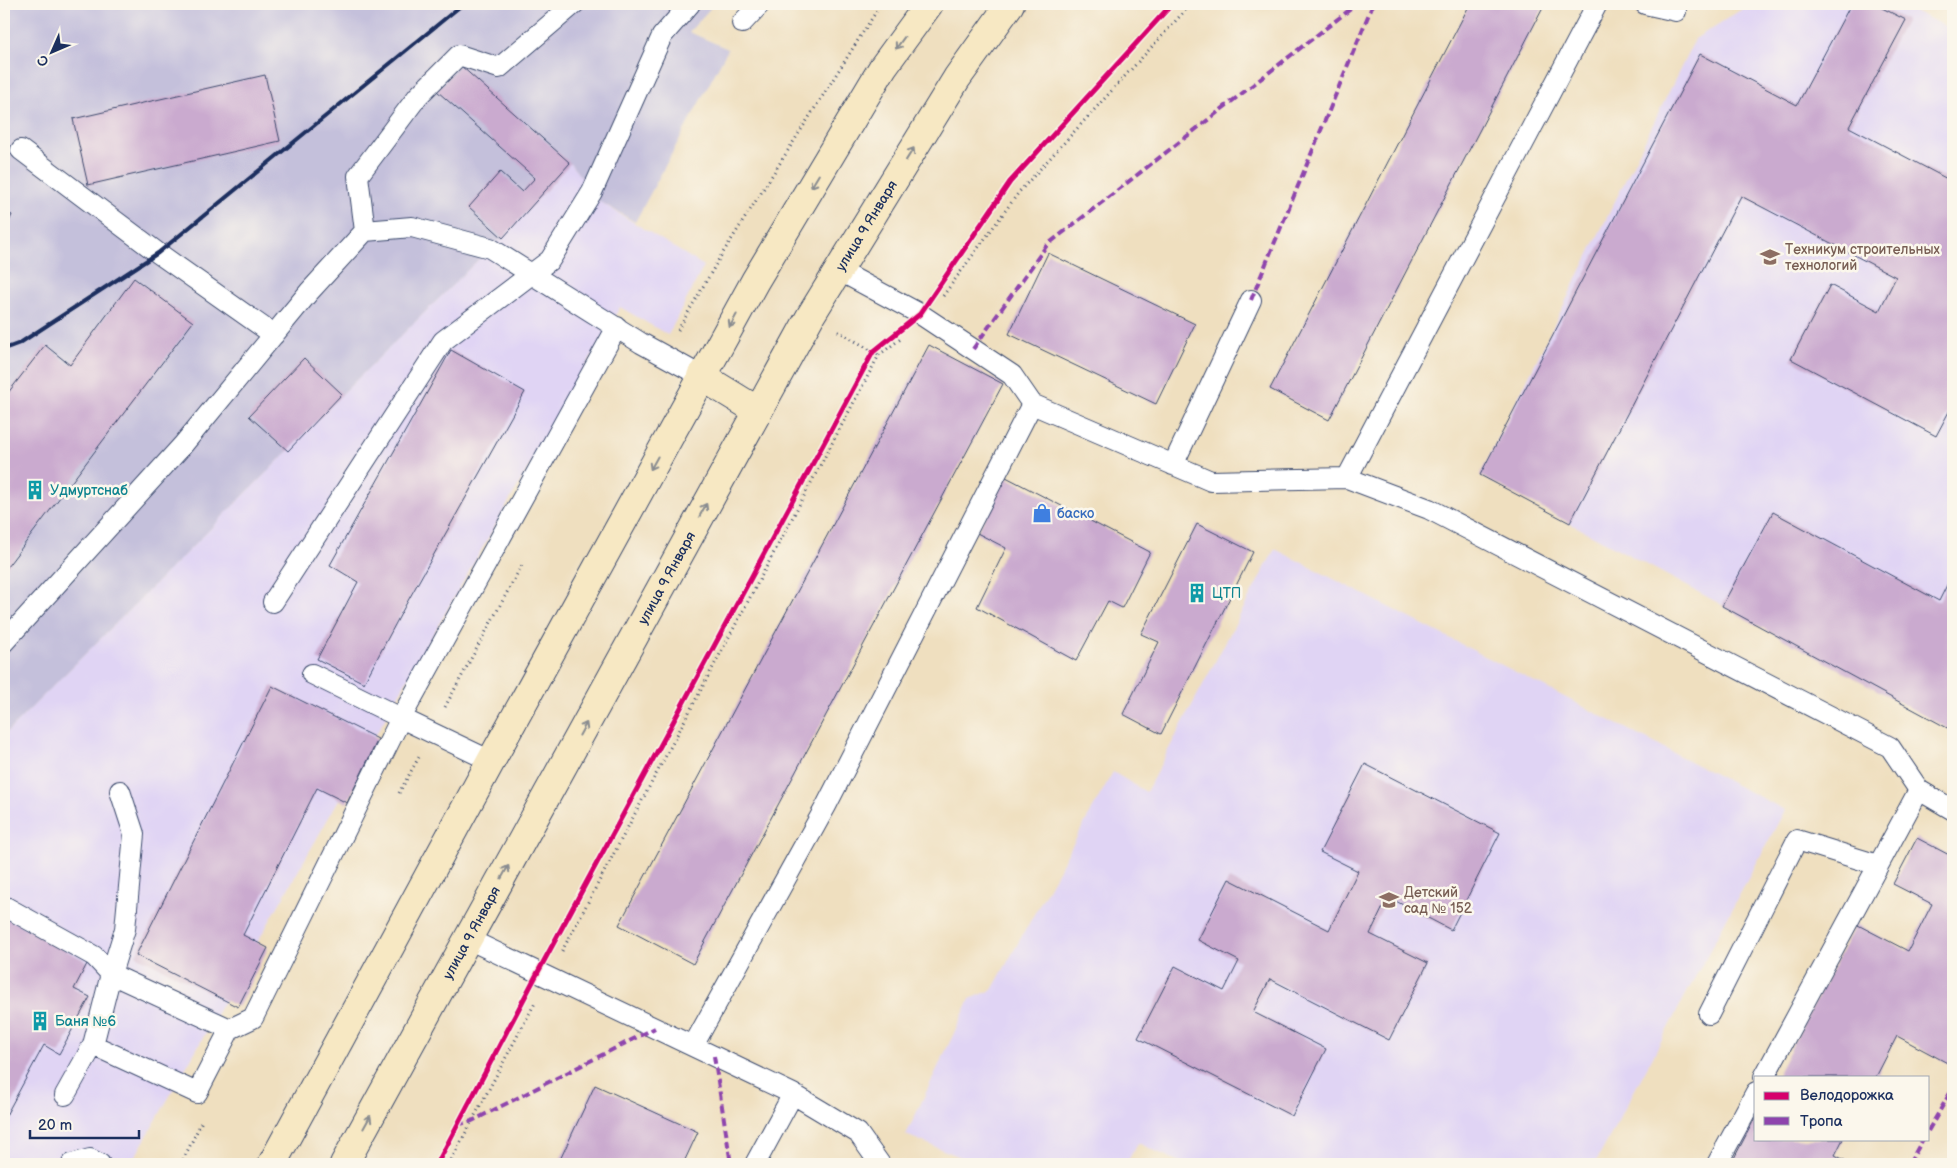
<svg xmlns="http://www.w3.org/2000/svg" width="1957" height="1168" font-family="'Balsamiq Sans',sans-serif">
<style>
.built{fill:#e0d4f4}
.industrial{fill:#c4c0db}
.building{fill:#caaacf}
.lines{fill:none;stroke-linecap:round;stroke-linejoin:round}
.lane-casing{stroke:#3b496d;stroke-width:22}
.secondary-casing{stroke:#3b496d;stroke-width:30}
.path{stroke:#3b496d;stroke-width:3;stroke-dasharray:1 4;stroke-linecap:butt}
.lane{stroke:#fff;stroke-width:20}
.secondary{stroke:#f7e8c3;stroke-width:28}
.rail{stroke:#1b2f5e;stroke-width:4}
.quiet{stroke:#8e44ad;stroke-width:4;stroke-dasharray:8 4;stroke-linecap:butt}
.cycleway-casing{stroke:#fbf7ec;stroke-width:8}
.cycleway{stroke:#d6006c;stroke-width:5}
.oneway{stroke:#898c90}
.labels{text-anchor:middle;stroke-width:5;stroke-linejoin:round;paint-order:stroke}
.street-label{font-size:14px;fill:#1b2f5e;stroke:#fbf7ec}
.education-label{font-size:14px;fill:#785e54;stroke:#fbf7ec;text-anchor:start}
.culture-label{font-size:14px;fill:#0d838f;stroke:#fbf7ec;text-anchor:start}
.shop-label{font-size:14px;fill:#366cbe;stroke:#fbf7ec;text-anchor:start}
</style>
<rect width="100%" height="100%" fill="#fbf7ec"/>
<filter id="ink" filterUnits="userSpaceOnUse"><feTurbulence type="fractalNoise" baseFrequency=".02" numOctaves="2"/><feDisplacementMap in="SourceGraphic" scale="10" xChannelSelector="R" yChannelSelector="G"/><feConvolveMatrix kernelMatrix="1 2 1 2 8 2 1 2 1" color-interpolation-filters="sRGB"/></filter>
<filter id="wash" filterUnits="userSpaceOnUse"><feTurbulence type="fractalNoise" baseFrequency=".0096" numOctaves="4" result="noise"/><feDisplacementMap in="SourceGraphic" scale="20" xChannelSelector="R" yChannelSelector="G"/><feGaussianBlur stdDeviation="1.12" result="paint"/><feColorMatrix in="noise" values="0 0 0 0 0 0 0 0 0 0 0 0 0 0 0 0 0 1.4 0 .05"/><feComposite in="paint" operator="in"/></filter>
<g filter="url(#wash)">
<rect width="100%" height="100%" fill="#efdfbf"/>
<path class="built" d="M1750,4h149l54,26v699l-473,-254 215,-436z
M570,163l29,38 105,65 -36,69 -48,-28 -489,857h-127v-429l284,-284 54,-57 148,-146 13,-10z
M1275,549l510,261 -190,354h-411l-46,-21 -12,21h-148l-72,-29 64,-136 22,-9 121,-218 33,20z"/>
<path class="industrial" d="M4,4h710l-25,28 39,17 -93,173 -36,-21 -29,-38 -67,75 -13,10 -148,146 -54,57 -284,284z"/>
<g id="blocks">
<path class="building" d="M1470,4h75l-216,416 -59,-31z
M1851,4h23l32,16 -57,107 104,55v222l-17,32 -145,-77 39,-74 49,26 17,-34 -155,-81 -171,327 -90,-48 220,-421 97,51z
M460,65l110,98 -67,75 -34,-31 31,-35 22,20 13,-14 -98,-87z
M265,75l15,66 -192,44 -15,-66z
M4,211l8,4 -8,17z
M1048,253l147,71 -39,80 -147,-70z
M134,278l59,44 -189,249v-173l41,-53 25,20z
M929,345l74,39 -310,580 -74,-39z
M451,350l74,42 -120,214 -41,77 -47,-24 41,-77 -28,-17z
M304,358l38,36 -54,57 -39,-35z
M1006,477l144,75 -28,56 -14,-7 -32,60 -99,-54 29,-59 -29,-15z
M1773,512l166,89 14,-28v158l-231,-125z
M1197,524l56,28 -92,182 -38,-20 36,-72 -18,-8z
M272,686l106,53 -31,64 -30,-15 -74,147 25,13 -30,59 -102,-52z
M1365,764l135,69 -49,97 -63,-33 -18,37 58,29 -39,77 -119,-61 -17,33 73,37 -34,67 -154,-78 37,-72 49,25 15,-30 -41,-21 31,-61 100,51 29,-59 -38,-19z
M1917,838l36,19v209l-56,-30 -21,41h-100l80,-153 52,27 24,-47 -39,-20z
M4,917l84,45 -14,27 16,8 -31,57 -15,-9 -40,74z
M595,1085l103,47 -15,32h-125z
M1756,1116v23h87l-8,16 17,9h-121z"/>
</g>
</g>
<g filter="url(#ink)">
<use href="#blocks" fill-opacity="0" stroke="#3b496d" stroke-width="1"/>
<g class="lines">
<defs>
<path id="lane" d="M1645,4l31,7
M742,23l18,-19
M21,150l137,103 116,82
M365,231l-7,-55 60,-80 41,-41 40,13 75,-64
M838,270l82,44 92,61 20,29 179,77 136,-3 250,-474
M1173,465l78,-165
M1347,478l82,31 461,238 29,43 34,20
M273,602l170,-261 107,-81 42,-68 70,-156 28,-32
M4,642l178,-196 127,-154 56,-61 47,-4 78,21 151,95 60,33
M312,674l89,44 216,-391
M120,791l14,43 -9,95 -14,45 119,55
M4,906l90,50 17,18 -18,71
M468,939l325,155 -38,70
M1709,1014l88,-174 81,25
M693,1046l133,-240 206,-402
M1764,1077l155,-287
M793,1094l65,39 22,31
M65,1095l28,-50 104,48 33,-64 23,-11 148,-300 90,43
M72,1164l18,-5 10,5
M1717,1164l39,-72"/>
<g id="secondary">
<path d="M701,376l57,35"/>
<path d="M272,1164l219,-403 264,-480 128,-214 46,-63"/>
<path id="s1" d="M344,1164l467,-849 146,-237 53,-74"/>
</g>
</defs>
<use href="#lane" class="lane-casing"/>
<use href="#secondary" class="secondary-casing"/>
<path class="path" d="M943,296l76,-104 172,-188
M678,330l41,-71 162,-255
M838,331l41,24
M445,707l78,-144
M399,793l20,-36
M562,951l317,-596 23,-17
M181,1164l21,-43
M449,1164l86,-161"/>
<use href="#lane" class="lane"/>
<use href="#secondary" class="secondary"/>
<path class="rail" d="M4,349l16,-6 138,-90 305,-249"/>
<path class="quiet" d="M1251,300l122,-296
M973,349l74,-104 310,-241
M714,1056l17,108
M457,1125l15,-4 183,-93
M1928,1131l25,-43
M1909,1164l14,-25"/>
<defs>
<path id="cycleway" d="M437,1164l101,-192 335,-620 47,-38 90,-132 162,-178"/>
</defs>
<use href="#cycleway" class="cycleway-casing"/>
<use href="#cycleway" class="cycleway"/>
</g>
<defs><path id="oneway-shaft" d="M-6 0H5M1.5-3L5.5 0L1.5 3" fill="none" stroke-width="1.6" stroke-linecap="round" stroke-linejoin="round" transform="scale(1.25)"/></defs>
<g class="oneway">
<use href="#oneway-shaft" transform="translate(900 43) rotate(126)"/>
<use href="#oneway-shaft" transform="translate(910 154) rotate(-58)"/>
<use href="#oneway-shaft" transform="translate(815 181) rotate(121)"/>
<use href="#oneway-shaft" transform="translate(733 321) rotate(119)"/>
<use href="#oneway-shaft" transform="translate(654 463) rotate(119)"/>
<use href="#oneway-shaft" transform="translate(703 510) rotate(-61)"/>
<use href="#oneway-shaft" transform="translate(583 729) rotate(-61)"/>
<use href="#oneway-shaft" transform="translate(505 872) rotate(-61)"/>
<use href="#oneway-shaft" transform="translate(367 1122) rotate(-61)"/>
</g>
</g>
<defs>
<symbol id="university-bare" viewBox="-9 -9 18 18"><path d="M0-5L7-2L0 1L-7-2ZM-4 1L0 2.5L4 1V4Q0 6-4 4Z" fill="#8d6e63" stroke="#fbf7ec" stroke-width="2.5" paint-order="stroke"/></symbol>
<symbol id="building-bare" viewBox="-9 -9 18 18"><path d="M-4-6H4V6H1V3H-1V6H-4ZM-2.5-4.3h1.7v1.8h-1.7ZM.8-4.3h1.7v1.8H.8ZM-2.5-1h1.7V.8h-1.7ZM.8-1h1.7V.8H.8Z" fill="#0f9aa8" stroke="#fbf7ec" stroke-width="2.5" paint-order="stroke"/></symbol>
<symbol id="shop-bare" viewBox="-9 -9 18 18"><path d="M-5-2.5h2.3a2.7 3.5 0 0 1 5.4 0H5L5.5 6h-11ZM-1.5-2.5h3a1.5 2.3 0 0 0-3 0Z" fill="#3f7fe0" stroke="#fbf7ec" stroke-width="2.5" paint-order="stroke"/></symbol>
<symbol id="school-bare" viewBox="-9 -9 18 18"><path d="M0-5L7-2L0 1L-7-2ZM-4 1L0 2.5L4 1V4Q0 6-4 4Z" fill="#8d6e63" stroke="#fbf7ec" stroke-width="2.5" paint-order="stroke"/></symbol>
</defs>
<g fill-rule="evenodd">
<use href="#university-bare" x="1756" y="243" width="28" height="28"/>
<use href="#building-bare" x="21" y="476" width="28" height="28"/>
<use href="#shop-bare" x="1028" y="499" width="28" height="28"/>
<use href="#building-bare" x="1183" y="579" width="28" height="28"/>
<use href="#school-bare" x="1375" y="886" width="28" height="28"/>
<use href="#building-bare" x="26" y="1007" width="28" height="28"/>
</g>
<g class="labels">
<g class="street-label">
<text dy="5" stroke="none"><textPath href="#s1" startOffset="1074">улица 9 Января</textPath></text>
<text dy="5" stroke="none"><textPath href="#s1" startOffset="669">улица 9 Января</textPath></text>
<text dy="5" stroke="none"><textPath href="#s1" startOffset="264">улица 9 Января</textPath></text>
</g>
<g class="education-label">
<text x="1785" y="254">Техникум строительных<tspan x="1785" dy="16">технологий</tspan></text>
<text x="1404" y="897">Детский<tspan x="1404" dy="16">сад № 152</tspan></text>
</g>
<g class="culture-label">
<text x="50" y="495">Удмуртснаб</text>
<text x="1212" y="598">ЦТП</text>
<text x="55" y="1026">Баня №6</text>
</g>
<g class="shop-label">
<text x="1057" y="518">баско</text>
</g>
</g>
<rect width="1957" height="1168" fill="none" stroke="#fbf7ec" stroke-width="20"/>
<rect x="1754" y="1076" width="175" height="65" fill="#fbf7ec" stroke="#a1a7b3"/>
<rect x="1764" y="1092" width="25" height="8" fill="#d6006c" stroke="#a1a7b3"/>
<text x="1800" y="1100" font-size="15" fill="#1b2f5e">Велодорожка</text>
<rect x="1764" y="1117" width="25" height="8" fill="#8e44ad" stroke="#a1a7b3"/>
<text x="1800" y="1126" font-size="15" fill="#1b2f5e">Тропа</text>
<g transform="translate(52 52) rotate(225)" stroke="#fbf7ec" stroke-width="4" paint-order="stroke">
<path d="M0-4L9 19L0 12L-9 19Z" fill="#1b2f5e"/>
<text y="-8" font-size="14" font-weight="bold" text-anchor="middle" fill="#1b2f5e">С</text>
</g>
<path d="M30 1130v8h109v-8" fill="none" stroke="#1b2f5e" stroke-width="2.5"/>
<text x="38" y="1130" font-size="15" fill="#1b2f5e" stroke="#fbf7ec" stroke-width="4" paint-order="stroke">20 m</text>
</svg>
